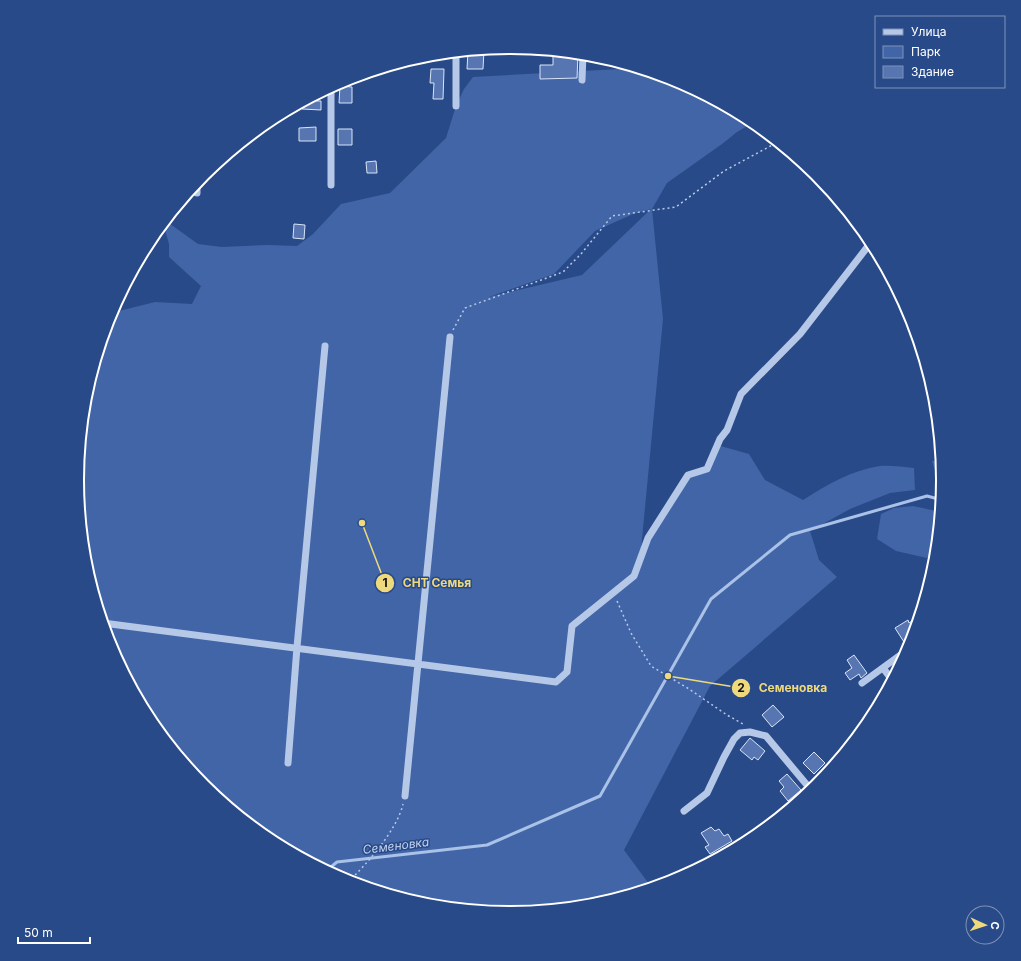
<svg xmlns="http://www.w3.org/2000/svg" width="1021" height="961" font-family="Inter,sans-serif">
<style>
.green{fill:#4165a6;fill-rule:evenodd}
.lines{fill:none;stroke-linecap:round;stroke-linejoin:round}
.stream{stroke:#aac1e8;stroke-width:3}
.building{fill:#5675b1;stroke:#d9e4f7}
.path{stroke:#b6c8e8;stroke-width:1.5;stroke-dasharray:2 3;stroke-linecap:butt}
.minor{stroke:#b6c8e8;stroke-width:7}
.labels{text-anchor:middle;stroke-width:3;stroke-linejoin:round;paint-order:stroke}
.water-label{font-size:12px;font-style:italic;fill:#c1d2ef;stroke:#294a88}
.rim{fill:none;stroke:#fff;stroke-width:2}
.leader{fill:none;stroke:#efd97d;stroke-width:1.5}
.callout-dot{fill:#efd97d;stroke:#294a88;stroke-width:1.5}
.mark-label{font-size:12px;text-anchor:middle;font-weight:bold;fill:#111}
.callout-label{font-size:12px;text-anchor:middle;font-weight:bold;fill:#efd97d;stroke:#294a88;stroke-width:3;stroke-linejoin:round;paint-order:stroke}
</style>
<rect width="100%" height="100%" fill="#294a88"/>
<path class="green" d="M638,68l39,12 77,42 -17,10 -15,12 -55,39 -15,26 11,110 -23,241 8,-22 40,-63 19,-6 10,-24 32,9 16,26 38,20c23,-15 49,-30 77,-34 10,-1 23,1 34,2l1,22 -25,3 -40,16 -40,22 9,29 18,17 -127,109 -86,164 28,38 -57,18 -85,8 -84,-8 -82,-25 -75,-40 -65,-54 -54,-66 -40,-75 -25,-81 -8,-85 8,-84 25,-82 1,-1 44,-11 37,2 9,-18 -32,-29v-13l-6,-21 3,-2 32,23 24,3 46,-2 29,1 16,-12 28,-30 49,-11 56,-55 10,-32 8,-17 9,-12zM651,209l-69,66 -93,22 65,-23 41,-43 38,-17z
M942,460l2,21 -1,8 -3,-3 -8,-25z
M913,506l28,6 -4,43 -10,3 -31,-7 -19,-12 4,-25 13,-6z"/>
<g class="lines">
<path class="stream" d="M326,871l11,-9 150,-17 113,-49 111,-197 79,-64 137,-39 15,4"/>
</g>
<path class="building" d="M484,50l-1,19h-16l1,-18z
M553,51l25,3 -1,24 -37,1v-14h13z
M431,69h13l-1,30h-10l1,-16h-4z
M340,86l12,1v16h-13z
M317,95v6h4v9l-19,-1v-6z
M316,127v14h-17v-13z
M338,129h14v16h-14z
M376,161l1,12h-10l-1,-11z
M294,224l11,1 -1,14 -11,-1z
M920,615l-6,21 -10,6 -9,-14 13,-8 1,3z
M854,655l13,18 -6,5 -2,-4 -9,6 -5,-7 7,-5 -5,-8z
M773,705l11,12 -12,10 -10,-12z
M750,738l15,13 -7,9 -4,-3 -2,3 -12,-10z
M814,752l11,11 -11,11 -11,-11z
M787,774l14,16 -13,11 -8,-10 4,-4 -5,-6z
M711,827l4,4 4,-2 5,7 4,-2 4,7 -22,13 -5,-7 4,-2 -8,-12z"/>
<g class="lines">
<path class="path" d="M453,330l12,-22 98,-36 18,-18 31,-38 64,-9 48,-36 54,-29
M617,601l14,32 20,33 38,23 38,26 16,9
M348,882c19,-18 49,-52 55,-78"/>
<path class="minor" d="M582,80l1,-26
M456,106v-54
M331,185v-98
M197,193v-11
M103,623l453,59 11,-10 5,-46 62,-50 14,-38 40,-63 19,-6 13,-30 7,-9 14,-36 59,-60 72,-93
M883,668l10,13
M862,683l48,-35
M288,763l9,-116 28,-301
M405,796l45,-459
M684,811l23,-18 17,-36 10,-18 6,-6 10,-1 16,4 46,55
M279,846l3,-1"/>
</g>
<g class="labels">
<g class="water-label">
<text transform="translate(396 846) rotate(-7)" y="4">Семеновка</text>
</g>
</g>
<path d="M0 0H1021V961H0ZM84 480a426 426 0 1 1 852 0a426 426 0 1 1-852 0Z" fill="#294a88" fill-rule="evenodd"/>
<path class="rim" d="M84 480a426 426 0 1 1 852 0a426 426 0 1 1-852 0Z"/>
<path class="leader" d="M362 523L385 583M668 676L741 688"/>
<g class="callout-dot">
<circle cx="362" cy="523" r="4"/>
<circle cx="668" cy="676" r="4"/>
<circle cx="385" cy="583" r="10"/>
<circle cx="741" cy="688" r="10"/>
</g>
<g class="mark-label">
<text x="385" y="587">1</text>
<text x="741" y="692">2</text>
</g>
<g class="callout-label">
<text x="437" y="587">СНТ Семья</text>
<text x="793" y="692">Семеновка</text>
</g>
<rect x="875" y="16" width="130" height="72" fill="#294a88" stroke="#7f92b8"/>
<rect x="883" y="29" width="20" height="6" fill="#b6c8e8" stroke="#7f92b8"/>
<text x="911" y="36" font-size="12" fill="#ffffff">Улица</text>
<rect x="883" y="46" width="20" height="12" fill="#4165a6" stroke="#7f92b8"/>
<text x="911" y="56" font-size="12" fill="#ffffff">Парк</text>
<rect x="883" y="66" width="20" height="12" fill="#5675b1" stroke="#7f92b8"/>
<text x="911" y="76" font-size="12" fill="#ffffff">Здание</text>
<g transform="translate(985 925) rotate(93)"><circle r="19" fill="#294a88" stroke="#7f92b8"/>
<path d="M0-3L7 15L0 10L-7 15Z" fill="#efd97d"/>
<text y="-6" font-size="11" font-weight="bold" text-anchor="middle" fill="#ffffff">С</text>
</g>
<path d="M18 937v6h72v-6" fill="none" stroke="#ffffff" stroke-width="2"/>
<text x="24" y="937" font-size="12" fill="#ffffff" stroke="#294a88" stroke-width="3" paint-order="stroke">50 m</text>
</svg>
